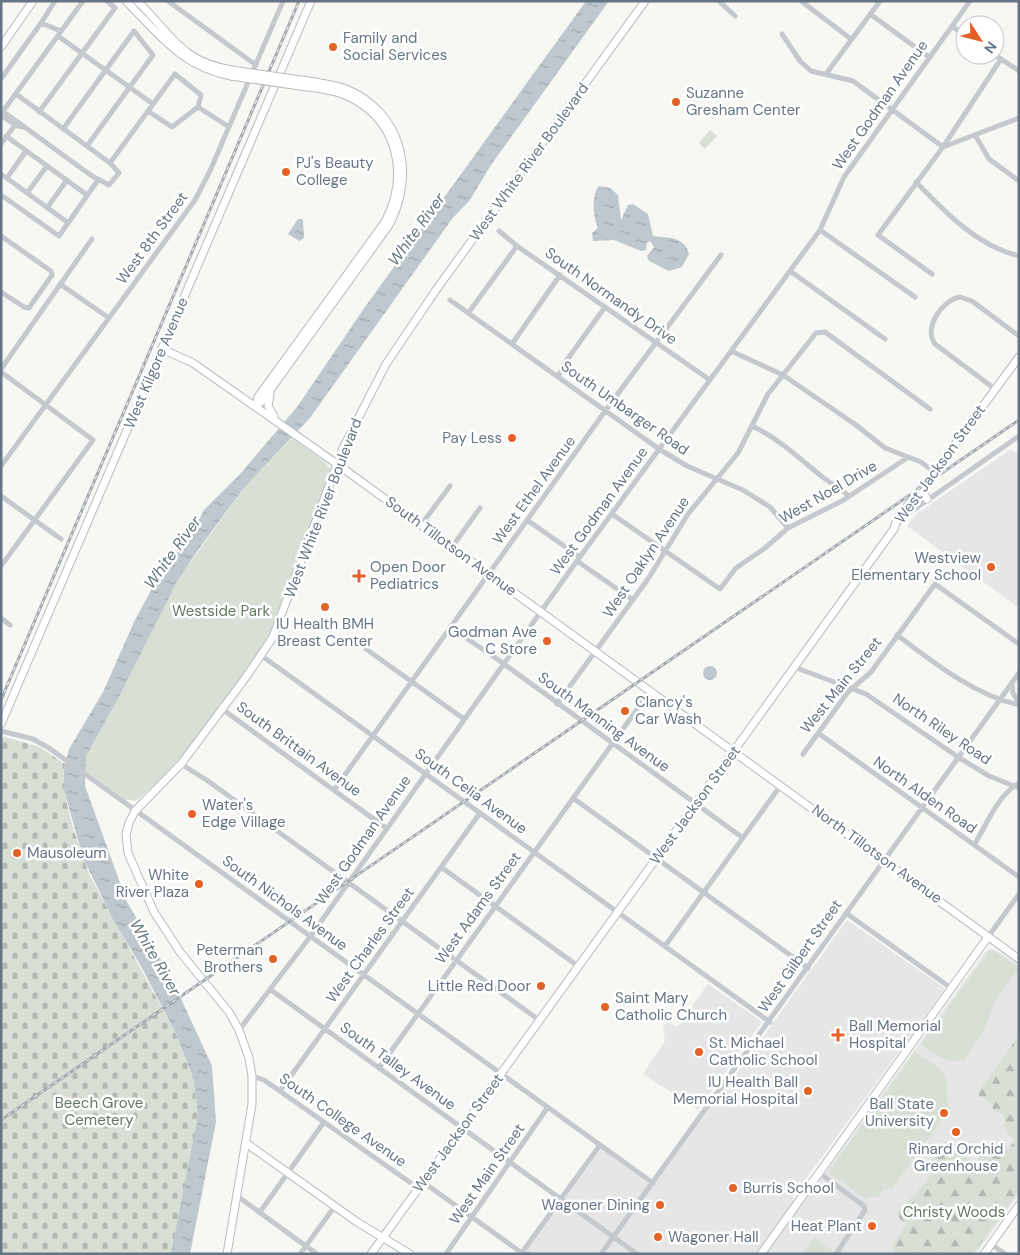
<svg xmlns="http://www.w3.org/2000/svg" width="1020" height="1255" font-family="'DM Sans',sans-serif">
<style>
.built{fill:#e5e6e5}
.green{fill:#d8dfd5}
.forest{fill:url(#forest-firs)}
.cemetery{fill:url(#cemetery-stones)}
.water{fill:url(#water-ripples)}
.lines{fill:none;stroke-linecap:round;stroke-linejoin:round}
.secondary-casing{stroke:#b7bcc1;stroke-width:9}
.street{stroke:#c5c8cc;stroke-width:5}
.secondary{stroke:#fff;stroke-width:7}
.rail-casing{stroke:#a5abb1;stroke-width:3}
.rail{stroke:#fff;stroke-width:1;stroke-dasharray:4;stroke-linecap:butt}
.secondary-bridge-casing{stroke:#b7bcc1;stroke-width:9;stroke-linecap:butt}
.secondary-bridge{stroke:#fff;stroke-width:7}
.poi-dot{fill:#e56226;stroke:#fff;stroke-width:2}
.labels{text-anchor:middle;stroke-width:5;stroke-linejoin:round;paint-order:stroke}
.poi-label{font-size:15px;fill:#667586;stroke:#fff;text-anchor:start}
.street-label{font-size:15px;fill:#667586;stroke:#fff}
.park-label{font-size:15px;fill:#647861;stroke:#fff}
.water-label{font-size:16px;font-style:italic;fill:#627782;stroke:#fff}
</style>
<defs>
<pattern id="forest-firs" width="22" height="20" patternUnits="userSpaceOnUse" patternTransform="scale(1.25)"><rect width="22" height="20" fill="#d8dfd5"/><path d="M5 1l3.5 6h-7zM16 11l3.5 6h-7z" fill="#b3b9b2"/></pattern>
<pattern id="cemetery-stones" width="16" height="16" patternUnits="userSpaceOnUse" patternTransform="scale(1.25)"><rect width="16" height="16" fill="#d8dfd5"/><path d="M2 7V4a2 2 0 0 1 4 0v3zM10 15v-3a2 2 0 0 1 4 0v3z" fill="#b3b9b2"/></pattern>
<pattern id="water-ripples" width="26" height="14" patternUnits="userSpaceOnUse" patternTransform="scale(1.25)"><rect width="26" height="14" fill="#bfc8ce"/><path d="M2 4q2-2 4 0t4 0M15 11q2-2 4 0t4 0" fill="none" stroke="#9fa7ad"/></pattern>
</defs>
<rect width="100%" height="100%" fill="#f7f7f4"/>
<path class="built" d="M1011,449l8,6v153l-112,-82 8,-11z
M847,920l96,67 1,3 -152,208 10,7 184,-254 6,-3 27,17v229l-43,60h-452l77,-106 48,36 80,-103 18,14 -4,7 6,-9 -17,-13z
M708,984l54,38 -64,88 -55,-36 22,-33 -2,-13 4,-6 10,5z"/>
<path class="green" d="M710,130l7,6 -12,13 -6,-6z
M292,438l33,24 6,8 -59,159c-33,60 -80,122 -131,168l-6,4 -11,-2 -41,-30 3,-13 32,-57 60,-119 65,-91z
M993,950l26,18 -24,33 -10,28 -21,31c-20,3 -27,-5 -43,-16l68,-93z
M915,1052c10,7 30,16 32,29 1,11 -2,17 3,27l-58,81 -3,-2 -2,4 -3,-2 -6,8h-9l-2,3 -39,-28z
M814,1237l18,13 -1,4h-29z"/>
<path class="forest" d="M1019,1035v156l-46,63h-75l-7,-7 16,-23 -8,-6 -1,-6c13,-14 25,-25 36,-41l-5,-4 9,-16 9,-2 30,15 5,-19 12,-3 14,7 7,-9 -9,-8 -2,-18 -9,-2 -6,-10 -12,-8z"/>
<path class="cemetery" d="M5,737l35,10 25,17c-6,32 14,82 25,112l86,158 17,43 5,38 -26,139h-171v-515z"/>
<path class="water" d="M586,1h23l-118,164 -21,35 -18,19 -142,199 -67,71 -42,57 -23,34 -60,119 -32,57 -1,30 42,116 44,75 41,89 4,56 -26,132h-19l27,-139 -5,-38 -17,-43 -34,-66 -28,-47 -31,-63 -19,-68v-22l5,-19 34,-57 31,-70 23,-43 36,-48 11,-21 36,-36 57,-67 68,-100z
M599,186l11,2 8,7 3,25 7,-15 5,-1 15,10 5,22c14,2 32,0 36,18l-7,13 -13,4 -20,-10 -2,-5 7,-9 -4,-6 -3,2 -1,7 -5,1 -27,-11 -21,1 -1,-8 6,-5c-5,-10 -7,-33 1,-42z
M298,219h5l1,19 -5,3 -11,-7z
M703 673a7 7 0 1 1 14 0a7 7 0 1 1-14 0Z"/>
<g class="lines">
<defs>
<path id="secondary" d="M126,1c34,34 55,65 105,75
M137,1c35,33 42,60 95,69
M1,47l32,-46
M162,349l31,14 144,101 682,495
M270,394l-2,12 6,10
M256,406l7,-6 126,-175c27,-51 14,-112 -43,-136 -14,-5 -30,-7 -45,-9
M256,406l2,-9 127,-175c25,-48 13,-104 -40,-127 -14,-6 -30,-7 -45,-9
M921,489l6,10
M1,724l310,-723
M246,1143l111,79 53,32
M227,1254l25,-150v-28l-3,-18 -10,-28 -10,-18 -49,-60 -26,-40 -26,-59 -2,-19 3,-11 6,-12 46,-47 65,-87 27,-40 70,-189 43,-84 50,-74 209,-289
M371,1254l512,-710 11,-15 3,-11 28,-33 94,-128
M761,1254l227,-317
M984,1254l35,-49"/>
</defs>
<use href="#secondary" class="secondary-casing"/>
<path class="street" d="M168,1l88,64
M719,1l16,15
M801,1l50,38
M870,14l59,43
M41,23l14,-22
M952,26l13,10
M782,34l18,27 11,10 42,10 90,66 58,-88
M58,36l95,68
M995,55l24,16
M826,74l54,-73
M1,79l40,-56 20,8
M16,94l94,69
M198,107l31,20
M1,110l91,66 17,9 10,-12 -9,-10 65,-89 26,21 -3,12
M148,111l24,16 26,-20
M39,112l76,-104 -8,-7
M1,114l82,-113
M1,115l14,10
M63,129l71,-98 19,24 -66,91
M975,135l14,24 30,22
M6,136l81,59
M1,144l14,-19 7,2
M1,174l66,48
M7,178l19,-27
M916,182c29,30 61,64 103,74
M27,193l20,-27
M1,195l58,41 39,-56
M47,208l20,-28
M820,230l95,67
M499,231l18,15 193,134
M1,236l50,35 1,4 -23,33 -5,-1 -23,-15
M790,271l95,68
M932,274l-54,-39 65,-88 76,-29
M60,284l49,34
M450,300l209,149 28,17 56,24 27,17 18,21
M469,312l48,-66
M512,344l48,-69
M731,351l52,24 73,50 29,23 36,14 13,10
M1,369l91,-130
M1,372l92,68 -92,126
M558,377l6,-13 41,-57
M995,389l-60,-45c-12,-16 7,-44 25,-47l12,4 47,35
M752,426c27,13 46,31 68,49 9,8 20,12 29,21
M1,466l194,-266 15,-29 73,-170
M1,496l60,43
M612,514l108,75 16,-21 29,-20 23,-20 54,-27 65,-43
M527,520l53,37
M421,525l29,-39
M896,526l13,-13 110,-77
M452,547l28,-39
M577,561l56,39
M1,618l9,7
M450,627l50,34 243,177
M897,635c36,27 77,60 122,70
M366,649l98,70
M262,656l508,366
M794,667l72,27 92,63 31,19 30,12
M1012,682l1,11 6,10
M557,704l91,-125 40,-65 50,-61 30,-59 48,-61 9,-1 105,77
M222,709l164,119
M1,731l32,8 16,9 604,435
M818,733l201,144
M803,754l45,-62 23,-20 64,-88 84,60
M181,764l27,17 331,239
M334,790l274,-383 113,-152
M573,798l235,170
M974,845c14,-22 22,-48 45,-62
M441,867l137,99
M846,913l105,75
M988,937l31,-43
M665,946l116,-161
M271,990l366,264
M239,1030l71,-93 264,-372 246,-335 24,-53 126,-176
M379,1068l272,-378
M252,1076l12,4 154,108
M280,1091l200,-278
M818,1172l46,34 1,4 -29,44
M423,1182l99,71 7,1
M237,1196l80,58
M260,1212l64,-90
M991,1244l14,10
M300,1254l35,-48
M446,1254l102,-147
M521,1254l79,-109
M601,1254l418,-581"/>
<use href="#secondary" class="secondary"/>
<defs>
<path id="rail" d="M1,700l298,-699
M1,1120l1018,-700"/>
</defs>
<use href="#rail" class="rail-casing"/>
<use href="#rail" class="rail"/>
<defs>
<path id="secondary-bridge" d="M232,70l69,10
M231,76l69,10"/>
</defs>
<use href="#secondary-bridge" class="secondary-bridge-casing"/>
<use href="#secondary-bridge" class="secondary-bridge"/>
</g>
<g class="poi-dot">
<circle cx="333" cy="47" r="5"/>
<circle cx="676" cy="102" r="5"/>
<circle cx="286" cy="172" r="5"/>
<circle cx="512" cy="438" r="5"/>
<circle cx="991" cy="567" r="5"/>
<path d="M356.5 568.5h5v5h5v5h-5v5h-5v-5h-5v-5h5z"/>
<circle cx="325" cy="607" r="5"/>
<circle cx="547" cy="641" r="5"/>
<circle cx="625" cy="711" r="5"/>
<circle cx="192" cy="814" r="5"/>
<circle cx="17" cy="853" r="5"/>
<circle cx="199" cy="884" r="5"/>
<circle cx="273" cy="959" r="5"/>
<circle cx="541" cy="986" r="5"/>
<circle cx="605" cy="1007" r="5"/>
<path d="M835.5 1027.5h5v5h5v5h-5v5h-5v-5h-5v-5h5z"/>
<circle cx="699" cy="1052" r="5"/>
<circle cx="808" cy="1091" r="5"/>
<circle cx="944" cy="1113" r="5"/>
<circle cx="956" cy="1132" r="5"/>
<circle cx="733" cy="1188" r="5"/>
<circle cx="660" cy="1205" r="5"/>
<circle cx="872" cy="1226" r="5"/>
<circle cx="658" cy="1237" r="5"/>
</g>
<g class="labels">
<g class="poi-label">
<text x="343" y="43">Family and<tspan x="343" dy="17">Social Services</tspan></text>
<text x="686" y="98">Suzanne<tspan x="686" dy="17">Gresham Center</tspan></text>
<text x="296" y="168">PJ's Beauty<tspan x="296" dy="17">College</tspan></text>
<text x="502" y="443" text-anchor="end">Pay Less</text>
<text x="981" y="563" text-anchor="end">Westview<tspan x="981" dy="17">Elementary School</tspan></text>
<text x="370" y="572">Open Door<tspan x="370" dy="17">Pediatrics</tspan></text>
<text x="325" y="629" text-anchor="middle">IU Health BMH<tspan x="325" dy="17">Breast Center</tspan></text>
<text x="537" y="637" text-anchor="end">Godman Ave<tspan x="537" dy="17">C Store</tspan></text>
<text x="635" y="707">Clancy's<tspan x="635" dy="17">Car Wash</tspan></text>
<text x="202" y="810">Water's<tspan x="202" dy="17">Edge Village</tspan></text>
<text x="27" y="858">Mausoleum</text>
<text x="189" y="880" text-anchor="end">White<tspan x="189" dy="17">River Plaza</tspan></text>
<text x="263" y="955" text-anchor="end">Peterman<tspan x="263" dy="17">Brothers</tspan></text>
<text x="531" y="991" text-anchor="end">Little Red Door</text>
<text x="615" y="1003">Saint Mary<tspan x="615" dy="17">Catholic Church</tspan></text>
<text x="849" y="1031">Ball Memorial<tspan x="849" dy="17">Hospital</tspan></text>
<text x="709" y="1048">St. Michael<tspan x="709" dy="17">Catholic School</tspan></text>
<text x="798" y="1087" text-anchor="end">IU Health Ball<tspan x="798" dy="17">Memorial Hospital</tspan></text>
<text x="934" y="1109" text-anchor="end">Ball State<tspan x="934" dy="17">University</tspan></text>
<text x="956" y="1154" text-anchor="middle">Rinard Orchid<tspan x="956" dy="17">Greenhouse</tspan></text>
<text x="743" y="1193">Burris School</text>
<text x="650" y="1210" text-anchor="end">Wagoner Dining</text>
<text x="862" y="1231" text-anchor="end">Heat Plant</text>
<text x="668" y="1242">Wagoner Hall</text>
</g>
<g class="street-label">
<text transform="translate(880 105) rotate(-55)" y="5">West Godman Avenue</text>
<text transform="translate(529 162) rotate(-54)" y="5">West White River Boulevard</text>
<text transform="translate(152 238) rotate(-54)" y="5">West 8th Street</text>
<text transform="translate(611 296) rotate(35)" y="5">South Normandy Drive</text>
<text transform="translate(156 363) rotate(-67)" y="5">West Kilgore Avenue</text>
<text transform="translate(625 408) rotate(35)" y="5">South Umbarger Road</text>
<text transform="translate(940 464) rotate(-54)" y="5">West Jackson Street</text>
<text transform="translate(534 490) rotate(-54)" y="5">West Ethel Avenue</text>
<text transform="translate(828 492) rotate(-30)" y="5">West Noel Drive</text>
<text transform="translate(323 508) rotate(-69)" y="5">West White River Boulevard</text>
<text transform="translate(599 511) rotate(-54)" y="5">West Godman Avenue</text>
<text transform="translate(451 546) rotate(36)" y="5">South Tillotson Avenue</text>
<text transform="translate(646 557) rotate(-56)" y="5">West Oaklyn Avenue</text>
<text transform="translate(841 685) rotate(-51)" y="5">West Main Street</text>
<text transform="translate(604 722) rotate(36)" y="5">South Manning Avenue</text>
<text transform="translate(942 729) rotate(34)" y="5">North Riley Road</text>
<text transform="translate(299 749) rotate(36)" y="5">South Brittain Avenue</text>
<text transform="translate(471 791) rotate(36)" y="5">South Celia Avenue</text>
<text transform="translate(925 795) rotate(35)" y="5">North Alden Road</text>
<text transform="translate(695 805) rotate(-54)" y="5">West Jackson Street</text>
<text transform="translate(363 840) rotate(-55)" y="5">West Godman Avenue</text>
<text transform="translate(877 854) rotate(36)" y="5">North Tillotson Avenue</text>
<text transform="translate(285 903) rotate(36)" y="5">South Nichols Avenue</text>
<text transform="translate(478 908) rotate(-54)" y="5">West Adams Street</text>
<text transform="translate(370 945) rotate(-54)" y="5">West Charles Street</text>
<text transform="translate(800 956) rotate(-55)" y="5">West Gilbert Street</text>
<text transform="translate(398 1066) rotate(36)" y="5">South Talley Avenue</text>
<text transform="translate(343 1120) rotate(35)" y="5">South College Avenue</text>
<text transform="translate(458 1133) rotate(-54)" y="5">West Jackson Street</text>
<text transform="translate(487 1174) rotate(-55)" y="5">West Main Street</text>
</g>
<g class="park-label">
<text x="221" y="616">Westside Park</text>
<text x="99" y="1108">Beech Grove<tspan x="99" dy="17">Cemetery</tspan></text>
<text x="954" y="1217">Christy Woods</text>
</g>
<g class="water-label">
<text transform="translate(416 229) rotate(-54)" y="6">White River</text>
<text transform="translate(172 552) rotate(-54)" y="6">White River</text>
<text transform="translate(156 957) rotate(60)" y="6">White River</text>
</g>
</g>
<rect width="1020" height="1255" fill="none" stroke="#667586" stroke-width="5"/>
<g transform="translate(980 40) rotate(126)"><circle r="24" fill="#ffffff" stroke="#c2c8cf"/>
<path d="M0-4L9 19L0 12L-9 19Z" fill="#e56226"/>
<text y="-8" font-size="14" font-weight="bold" text-anchor="middle" fill="#667586">N</text>
</g>
</svg>
